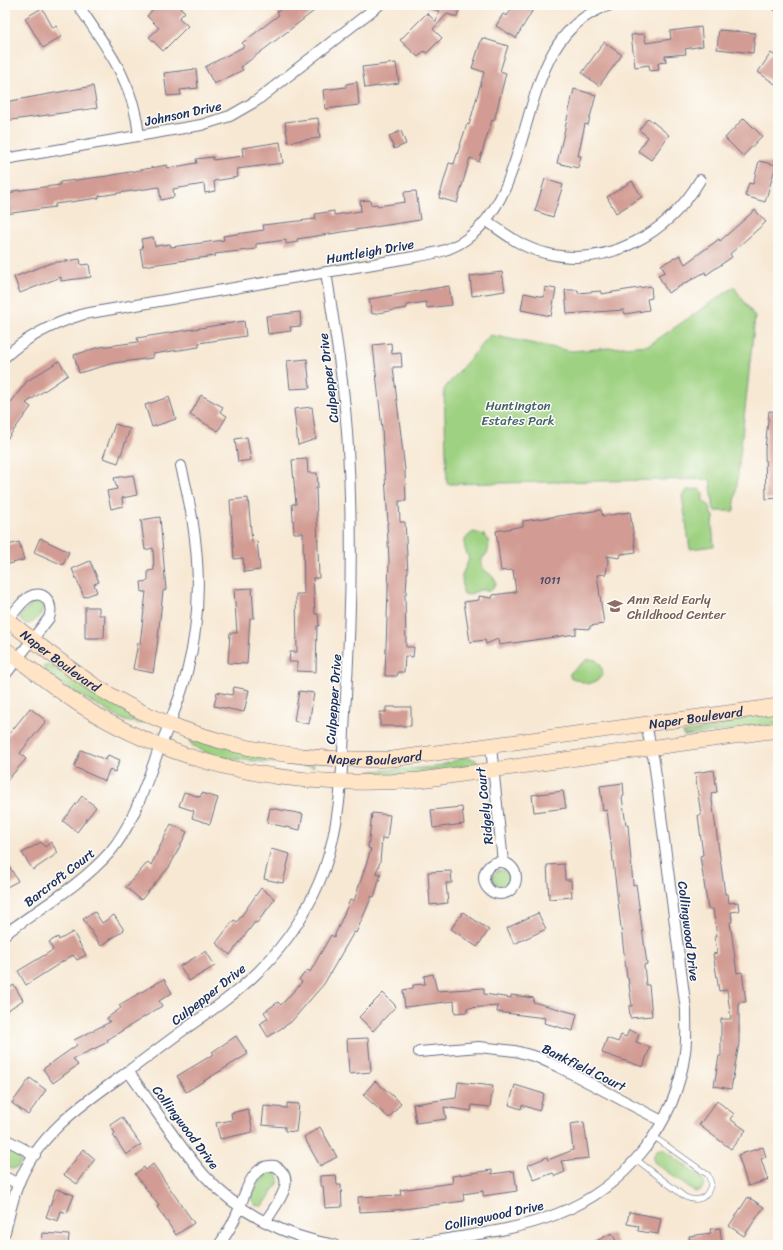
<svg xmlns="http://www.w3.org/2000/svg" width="783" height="1250" font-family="Sriracha,sans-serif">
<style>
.green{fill:#9ed181;stroke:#5c8070}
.building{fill:#d29b93}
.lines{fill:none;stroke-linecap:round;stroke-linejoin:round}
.lane-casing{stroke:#687087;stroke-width:6}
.street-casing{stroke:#687087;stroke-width:12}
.secondary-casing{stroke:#687087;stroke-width:16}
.lane{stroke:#fff;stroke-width:5}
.street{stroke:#fff;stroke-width:10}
.secondary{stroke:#ffe4c6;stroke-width:15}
.labels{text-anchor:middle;stroke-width:3;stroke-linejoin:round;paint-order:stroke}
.number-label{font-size:11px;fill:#494a6b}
.street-label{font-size:13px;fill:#1b2f5e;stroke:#fdfcf7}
.park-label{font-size:13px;fill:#426068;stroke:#fdfcf7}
.education-label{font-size:13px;fill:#785e54;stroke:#fdfcf7;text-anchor:start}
</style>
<rect width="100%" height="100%" fill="#fdfcf7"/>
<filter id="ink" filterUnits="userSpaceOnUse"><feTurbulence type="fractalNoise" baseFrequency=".025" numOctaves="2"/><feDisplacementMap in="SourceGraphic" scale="8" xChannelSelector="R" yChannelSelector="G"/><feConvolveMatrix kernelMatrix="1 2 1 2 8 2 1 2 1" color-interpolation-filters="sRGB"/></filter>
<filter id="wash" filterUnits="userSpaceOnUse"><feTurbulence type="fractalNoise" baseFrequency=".012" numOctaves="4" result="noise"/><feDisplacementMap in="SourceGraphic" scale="16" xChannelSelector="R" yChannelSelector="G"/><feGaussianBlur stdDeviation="0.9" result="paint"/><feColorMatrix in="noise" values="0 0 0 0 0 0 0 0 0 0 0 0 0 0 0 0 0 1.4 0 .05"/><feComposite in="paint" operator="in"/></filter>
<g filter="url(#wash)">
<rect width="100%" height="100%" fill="#f7e8d3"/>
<path class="green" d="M734,287l21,30 -21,194h-20l-4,-32 -263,5 -3,-95 46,-54 81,16 78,-6z
M699,489l4,4v8l7,5 1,8 3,2v4l-2,2 2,24 -24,3 -8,-53 4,-6z
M474,532l10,3 5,7 -1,10 -6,7c-3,14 12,13 14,24l-5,7h-11l-13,5 -4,-2 -1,-18 7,-16c-5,-12 -9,-20 5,-27z
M35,600h4l4,4c1,9 -8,20 -17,20l-5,-3 -1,-5z
M590,659c9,0 12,7 13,15l-6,7 -9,3 -18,-7v-4l16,-13z
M44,665h5l13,7 81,48 1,2 -2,2 -17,-3 -51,-29 -21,-13 -10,-12z
M778,712v12l-94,12 -2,-3 35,-6 19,-8z
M195,740l118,23 1,4 -98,-10 -23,-11 -4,-5z
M465,757l12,3 3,4 -66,10 -46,1 -1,-2 5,-2 64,-4z
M493 878a8 8 0 1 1 16 0a8 8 0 1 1-16 0Z
M5,1147l15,9 1,5 -3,6 -6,2 -7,-2z
M660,1149h4l38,29 2,7 -3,5 -5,2 -3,-1 -39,-29v-7l3,-5z
M269,1172l7,1 3,5v4l-16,24 -8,-1 -4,-7 1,-3 14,-22z"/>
<g id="blocks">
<path class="building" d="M157,5h21l7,7 -6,6 9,8 -25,25 -14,-14 10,-9 -12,-12z
M286,5h23l5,6 -73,56 2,3 -29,14 -9,-17 40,-21 -3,-3 37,-28 -2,-3z
M426,5h34l-3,12 -10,-3 -14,15 9,9 -15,15 -3,-2 -6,6 -18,-17 27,-27 9,9 3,-11 -14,-4z
M514,5h15l5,3 -18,30 -20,-12 7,-12 4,2z
M42,8l11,20 3,-2 6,10 -19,12 -18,-30z
M701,27l2,19 -18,3 1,5 -21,2 1,6 -8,1 1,7 -9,1 -1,-6 -14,2 -4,-32 13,-1 2,9 25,-4 -1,-8z
M719,30l36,3 -2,20 -36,-4z
M482,38l26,8 -8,25 6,2 -12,48 -2,-1 -13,42 -9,-4 -13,45 -18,-5 10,-35 5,1 13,-40 2,1 15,-53 -12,-4z
M604,42l18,13 -23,31 -17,-13z
M771,53l7,5v28l-20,-14z
M396,63l3,20 -34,5 -3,-21z
M196,69l2,19 -18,2 1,5 -14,1 -3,-23z
M357,82l2,23 -34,4 -2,-19 23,-3v-3z
M93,86l4,22 -92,13v-19z
M574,89l22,6 -8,30 -3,-1 -7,32h3l-3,12 -21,-5z
M318,118l2,20 -32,4 -3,-20z
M648,118l21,17 -18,25 -13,-9 10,-14 -9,-7z
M744,118l18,18 -19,20 -18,-18z
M401,131l5,13 -12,5 -5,-13z
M280,142l3,21 -46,6 1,8 -24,4 1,10 -10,2 -1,-9 -31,5 1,8 -13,3 -2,-13 -60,9v2l-44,6v3l-50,7v-20l8,-1v-2l47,-6v-3l48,-6 59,-11 1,3 29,-5 -1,-4 17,-2v3l30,-4 -1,-8z
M759,161l17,4 -11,37 -20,-6 4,-13 4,1z
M545,179l18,6 -10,32 -18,-6z
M632,181l10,16 -26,16 -9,-16z
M416,191l4,29 -123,19 1,3 -12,2v-4l-30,4v5l-41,5v2l-72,10 -3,-17 3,-1 -2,-9 12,-2 2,9 15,-2 1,3 53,-7 -1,-4 41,-6 -1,-5 53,-6 -1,-5 19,-3v4l27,-4 -1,-10 10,-1 1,5 6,-1 1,2 27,-4 -1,-10z
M755,210l11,12 -36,32 2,3 -26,18 -1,-3 -37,21 -10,-18 7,-3 -4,-7 19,-10 5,9 34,-25 1,2z
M80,259l1,6 8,-1 2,13 -30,4v-4l-41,16 -6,-16 37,-14z
M502,272l3,19 -33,5 -2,-20z
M449,286l3,19 -25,3 -1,-6 -19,3v3l-35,6 -3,-15z
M651,286l1,12 -5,1 2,11 -24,4 -1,-4 -57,4 -2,-24h13v3l23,-2v3z
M545,287l11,2 -5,27 -30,-6 3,-17 20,4z
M300,312l1,14 -11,1 1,4 -23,3 -2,-18z
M244,321l2,15 -47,7v4l-46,7v4l-39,5 -35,10 -5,-18 26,-8 38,-5 -1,-4z
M391,343l1,11 9,-1 1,14h-9l12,103 1,31h-7l1,21h5l3,51h-1l-1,21h-1l1,53h8l-1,10 -8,-1 -1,16h-6l-1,4h-12l4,-116 -2,-37h1l-6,-94 -9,-84z
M307,359l3,29 -20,1 -3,-28z
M59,361l9,14 -42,28 5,4 -26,35v-32l22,-29z
M201,395l22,12 -3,5 7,4 -9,15 -28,-16z
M169,397l7,22 -24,8 -7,-22z
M312,407l4,32 -18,6 -4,-36z
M769,411l9,1v86l-12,1 -1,-50z
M115,424l15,5 -12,34 -15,-5z
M247,437l4,23 -13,2 -3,-23z
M307,459l1,14h9l1,15h-2l3,90h-6l2,36h3l1,12h-2l-1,46 -19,-1v-9h-8l1,-10h7l-1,-58h8l-1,-61h-9l-2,-29h4l-4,-44z
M133,475l4,20 -15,3 1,8 -12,3 -4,-18 10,-2 -3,-11z
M248,498l4,44 5,-1 3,29 -16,2 -1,-14 -9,1 -4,-59z
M601,510l2,6 27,-4 6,40 -15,2 -1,4 -13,-2 1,6 -2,12 -9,1 7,49 -14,2v3l-14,-1v6l-77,11 -1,-6 -12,5 -1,-4 -15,2 -6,-40 15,-2v-4l13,2 1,-3 23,-3 -3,-22 -12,1 -5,-40 27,-5v-5z
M160,517l6,73 -3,1 -6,56 -4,26 -20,-4 5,-26 2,1 6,-52h-4l-1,-10 7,-1v-10l6,-1 -1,-22 -8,2 -4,-30z
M40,538l29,14 -6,13 -29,-13z
M19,542l5,18 -19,5v-19z
M90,561l9,21 -5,2 3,8 -13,5 -12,-28z
M252,588l2,30h-4l-3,46 -19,-1 2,-30h7l-3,-44z
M85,607h14v8h6l-1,23h-19z
M234,687l15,3 -5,22 -30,-6 3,-14 15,3z
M299,691l15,2 -5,31 -15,-3z
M386,707h25v19h-31v-14h6z
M30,708l16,13 -26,32 6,6 -21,24v-44z
M81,750l25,10 2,-5 12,5 -5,12 -6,-2 -4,11 -31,-14z
M714,770l3,22 -6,1 14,101h3l1,9 9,-1 1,9 -8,1 1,10h-2l7,51 5,-1 4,30h-7v41l-8,46 -17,-3 5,-30h2v-37h10l-4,-29 -8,1 -4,-26 -2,-11 4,-1 -2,-17h2l-4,-27h-5l-8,-53 3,-1 -5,-40h3l-6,-42z
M623,783l1,13 -2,1 4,28h2l5,60 3,-1 3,22 8,58 -3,1 2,20h3l3,31 -22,2 -1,-12h3l-4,-28h-1l-20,-168 -4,1 -3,-25z
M563,791l3,17 -32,4 -2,-17z
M184,792l16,5 2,-4 16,5 -8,26 -18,-6 2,-7 -15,-5z
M82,796l14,11 -19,25 -14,-11z
M462,807l2,17 -31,4 -2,-18z
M270,808l33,6 -3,16 -33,-7z
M372,813l18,2 -3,24 -5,-1 -2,24 -4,11 5,1 -7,23 -2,-1 -16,37 -2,-1 -30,52 -33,38 -23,15 -8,-13 8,-6 -4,-6 14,-10 3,3 21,-23 -3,-3 9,-9 2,2 21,-37 3,2 16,-37 4,1 17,-52 -3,-1z
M171,824l16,8 -17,34 -29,34 -15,-13 22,-25 3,3z
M41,842l4,5 6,-5 7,11 -25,17 -11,-17z
M271,849l19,5 -7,29 -19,-4z
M5,859l13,22 -13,7z
M564,864l1,16h6l1,17 -23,2 -2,-34z
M451,871l1,12h-6l2,20 -18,2 -2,-33z
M261,888l14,11 -18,24 -2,-1 -25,33 -14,-12 18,-23 3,2z
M95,912l7,11 12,-8 10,15 -23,16 -18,-27z
M463,912l26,18 -12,17 -26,-18z
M538,913l8,16 -32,15 -7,-16z
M73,932l13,23 -9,5 -4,-5 -47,30 -8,-14 35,-21 -4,-8 9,-5 1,3z
M206,951l9,15 -26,15 -9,-15z
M433,974l4,17 47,-3v6l27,4v-3l23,3 -1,4 44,12 -4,17 -29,-8 1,-5 -48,-6 1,-6 -31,2v4l-12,1 -1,-12 -49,6 -2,-17 10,-2v-3l12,-1 -1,-8z
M164,979l8,14 -13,8 3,5 -55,34 1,2 -35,17 5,6 -25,18 -10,-14 34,-24 -3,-5 36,-18 -3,-4 14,-10 -2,-3z
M14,985l9,15 -18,12v-22z
M383,993l13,13 -23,25 -14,-14z
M629,1030l10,4 -3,8 14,5 -7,20 -41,-14 5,-15 11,4 3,-7 5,2z
M236,1036l12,18 -62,38 -9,-16 37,-22 -2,-2z
M368,1038l3,34 -22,2 -2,-35z
M30,1078l16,12 -18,25 -16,-12z
M375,1081l26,22 -12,15 -26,-23z
M458,1082l35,4 -3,21 -18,-2 -1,6 -27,-4 2,12 -30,4 -3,-19 43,-6z
M515,1085l29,9 -5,17 -17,-6 -1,4 -12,-4z
M717,1101l17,13 -4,5 16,11 -15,19 -32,-24z
M287,1103l12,1 -3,28 -11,-1v-4l-23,-2 2,-19 23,2z
M248,1109l5,23 -33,7 -4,-16 16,-3 -1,-7z
M122,1117l19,28 -15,10 -13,-20 2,-2 -5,-8z
M584,1122l5,36 -28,3 4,11 -10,4 -2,-3 -19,7 -6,-15 19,-8 1,3 25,-10 -3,-26z
M320,1127l17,30 -17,9 -16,-29z
M763,1147l3,10 -5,2 7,21 -20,6 -10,-31z
M83,1149l12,10 -18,25 -13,-9z
M153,1164l41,59 -18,12 -19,-28 2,-1 -24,-32 9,-7 2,3z
M492,1170v4l22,-3 3,20 -34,5v-5l-20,3 1,7 -68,9 -37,2 -1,-15 43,-2 -1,-5 53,-7 -1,-7z
M336,1175l1,10h4l1,22 -17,1 -2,-22h-3v-10z
M56,1189l18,6 -7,18 -6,-2 -3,10 -12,-4z
M748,1197l16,10 -20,29 -15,-10z
M629,1212l32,6 -3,16 -20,-3 1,-5 -12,-2z
M720,1228l2,17h-32l-1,-9 22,-3 -1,-4z
M43,1233l26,2 -1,10h-26z
M612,1233l6,12h-30z"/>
</g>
</g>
<g filter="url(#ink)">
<use href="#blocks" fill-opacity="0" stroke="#687087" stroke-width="1"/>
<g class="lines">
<defs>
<path id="lane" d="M637,1160l48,37c14,6 23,1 26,-14l-3,-8 -55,-39"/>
<path id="street" d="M78,5c29,43 56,77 61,131
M777,5l1,1
M5,159l196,-34 29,-9 26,-15 123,-96
M487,221c18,13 36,27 58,32 62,16 124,-20 155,-73
M5,357c22,-21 50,-34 79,-43l318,-55c22,-4 45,-6 63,-19 78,-54 45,-204 145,-235
M5,675l44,-57c5,-13 -4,-30 -20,-21 -8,5 -15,16 -21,23
M491,747l12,115
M484 878a16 16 0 1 1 32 0a16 16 0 1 1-32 0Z
M5,934c35,-26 76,-49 105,-82 22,-26 34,-63 46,-95 11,-28 24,-56 31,-85 18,-69 12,-137 -6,-206
M419,1052l60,-5 36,4 22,6 24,11 101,53
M128,1071c25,35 49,73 77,105 33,37 82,61 129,69
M5,1139l30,16
M5,1177l13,7
M5,1232c4,-15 7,-32 13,-47 18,-48 61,-79 101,-107 22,-16 44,-33 66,-49 26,-18 52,-36 74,-58 29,-29 51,-63 65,-101 18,-51 18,-105 21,-158 6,-88 8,-176 3,-264 -3,-59 -13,-117 -22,-176
M219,1245c8,-11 16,-25 21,-38 6,-17 13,-44 35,-41 24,14 1,38 -9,55
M412,1245c47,-9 101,-13 145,-31 68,-26 119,-89 128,-162 2,-14 1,-28 1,-42l-32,-249 -8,-36"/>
<g id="secondary">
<path id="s1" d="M5,618c30,24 60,48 92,69 88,56 192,76 295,72l386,-53"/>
<path d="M5,649c27,21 54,43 83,61 103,62 214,79 332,70l358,-50"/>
</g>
</defs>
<use href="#lane" class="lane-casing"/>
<use href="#street" class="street-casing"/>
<use href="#secondary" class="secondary-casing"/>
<use href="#lane" class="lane"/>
<use href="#street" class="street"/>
<use href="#secondary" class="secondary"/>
</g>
</g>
<defs>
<symbol id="school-bare" viewBox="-9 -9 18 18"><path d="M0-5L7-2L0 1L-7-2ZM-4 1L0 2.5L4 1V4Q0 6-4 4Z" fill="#8d6e63" stroke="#fdfcf7" stroke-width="2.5" paint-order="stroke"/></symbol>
</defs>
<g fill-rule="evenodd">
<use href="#school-bare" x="604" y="595" width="22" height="22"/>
</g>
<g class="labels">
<g class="number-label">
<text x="550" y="584">1011</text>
</g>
<g class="street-label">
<text transform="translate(183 113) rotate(-12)" y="5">Johnson Drive</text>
<text transform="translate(370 251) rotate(-10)" y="5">Huntleigh Drive</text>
<text transform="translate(328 378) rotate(-97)" y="5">Culpepper Drive</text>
<text dy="5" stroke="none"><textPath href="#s1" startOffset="70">Naper Boulevard</textPath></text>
<text transform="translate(333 699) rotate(-86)" y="5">Culpepper Drive</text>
<text dy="5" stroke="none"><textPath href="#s1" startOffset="730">Naper Boulevard</textPath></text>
<text dy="5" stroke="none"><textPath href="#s1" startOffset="406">Naper Boulevard</textPath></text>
<text transform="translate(484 806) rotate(-96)" y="5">Ridgely Court</text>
<text transform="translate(59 877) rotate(-38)" y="5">Barcroft Court</text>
<text transform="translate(689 931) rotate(83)" y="5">Collingwood Drive</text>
<text transform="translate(208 994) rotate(-38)" y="5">Culpepper Drive</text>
<text transform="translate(584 1067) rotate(26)" y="5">Bankfield Court</text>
<text transform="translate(186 1127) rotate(53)" y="5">Collingwood Drive</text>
<text transform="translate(494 1215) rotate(-12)" y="5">Collingwood Drive</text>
</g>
<g class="park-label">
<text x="518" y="410">Huntington<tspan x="518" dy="15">Estates Park</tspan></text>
</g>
<g class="education-label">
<text x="627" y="604">Ann Reid Early<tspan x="627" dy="15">Childhood Center</tspan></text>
</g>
</g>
<rect width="783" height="1250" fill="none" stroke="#fdfcf7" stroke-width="20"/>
</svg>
